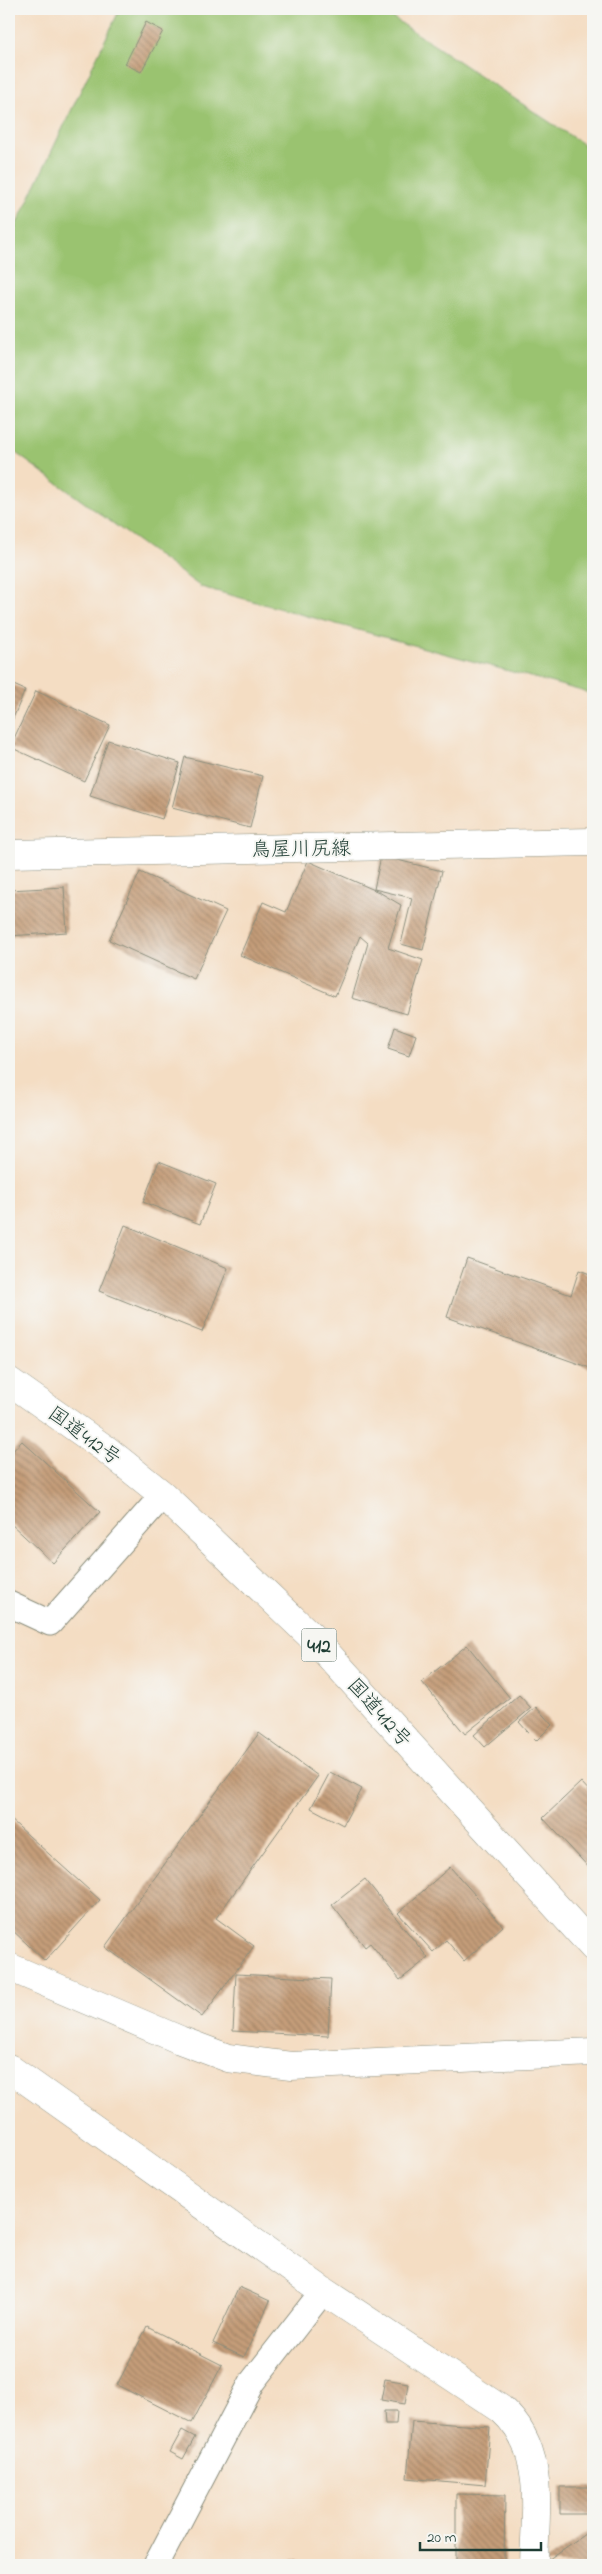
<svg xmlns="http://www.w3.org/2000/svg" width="602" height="2574" font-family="'Indie Flower','Klee One',sans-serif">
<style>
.grass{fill:#9ac36f;stroke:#5c8052}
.building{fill:url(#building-back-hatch)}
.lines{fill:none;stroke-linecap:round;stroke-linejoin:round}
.lane-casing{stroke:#8a8d7c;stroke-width:27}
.street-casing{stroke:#8a8d7c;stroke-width:29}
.secondary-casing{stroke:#8a8d7c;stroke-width:29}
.highway-casing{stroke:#8a8d7c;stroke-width:29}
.lane{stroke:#fff;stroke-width:25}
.street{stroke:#fff;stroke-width:28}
.secondary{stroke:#fff;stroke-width:28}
.highway{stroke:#fff;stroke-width:28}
.labels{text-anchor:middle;stroke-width:4;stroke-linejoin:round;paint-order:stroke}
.shield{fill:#f6f6f2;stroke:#60746d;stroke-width:1}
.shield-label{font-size:19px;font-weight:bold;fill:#1f3d34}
.street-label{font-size:20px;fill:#1f3d34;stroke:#f6f6f2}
</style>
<defs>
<pattern id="building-back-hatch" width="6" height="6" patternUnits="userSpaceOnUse" patternTransform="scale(1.25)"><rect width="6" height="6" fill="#c59d79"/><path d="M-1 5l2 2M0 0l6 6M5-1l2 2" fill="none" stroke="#9f8164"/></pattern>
</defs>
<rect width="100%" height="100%" fill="#f6f6f2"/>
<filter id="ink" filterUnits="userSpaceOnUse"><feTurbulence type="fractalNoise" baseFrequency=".02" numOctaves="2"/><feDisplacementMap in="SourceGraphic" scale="10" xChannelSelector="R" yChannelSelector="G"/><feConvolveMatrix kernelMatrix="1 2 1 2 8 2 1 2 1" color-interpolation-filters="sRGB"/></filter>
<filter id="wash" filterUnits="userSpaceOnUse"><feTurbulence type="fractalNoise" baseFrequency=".0096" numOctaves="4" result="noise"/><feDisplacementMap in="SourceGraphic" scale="20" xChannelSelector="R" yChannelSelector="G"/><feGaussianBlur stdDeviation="1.12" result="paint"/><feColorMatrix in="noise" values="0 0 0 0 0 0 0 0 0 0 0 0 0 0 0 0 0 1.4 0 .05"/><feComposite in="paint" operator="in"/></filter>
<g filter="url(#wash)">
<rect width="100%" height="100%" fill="#f4ddc3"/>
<path class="grass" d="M120,9h260l213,142v543l-392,-107 -192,-139v-208z"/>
<g id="blocks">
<path class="building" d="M146,22l17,9 -22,41 -16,-8z
M9,683l16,7 -16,38z
M36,691l74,34 -26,56 -74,-34z
M108,740l72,23 -18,56 -72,-23z
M185,757l78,19 -13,52 -78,-20z
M381,856l61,15 -19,79 -22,-6 11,-46 -38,-9z
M308,861l71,31 22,13 -13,43 35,12 -16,54 -55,-16 16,-55 -8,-7 -25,60 -95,-41 23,-53 23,10z
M140,872l86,39 -32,68 -85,-39z
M64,887l3,45 -58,4v-46z
M395,1027l21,8 -7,21 -21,-7z
M159,1161l57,23 -16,40 -57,-22z
M125,1225l103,43 -26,64 -103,-41z
M467,1258l104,37 8,-25 14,5v94l-146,-52z
M22,1441l78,71 -47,51 -44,-41v-67z
M467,1645l43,53 -45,36 -43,-52z
M519,1695l12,13 -46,39 -11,-12z
M536,1707l16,18 -16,16 -17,-19z
M259,1733l59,43 -102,142 38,28 -52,71 -97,-70z
M330,1772l32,17 -19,36 -32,-17z
M581,1782l12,13v77l-50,-54z
M9,1818l91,82 -55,61 -36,-34z
M450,1867l53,59 -39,35 -18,-21 -13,12 -35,-39z
M365,1879l63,79 -28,22 -30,-37 -5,4 -33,-42z
M236,1974l95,5 -3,57 -95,-5z
M239,2287l31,14 -26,56 -31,-14z
M147,2327l75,38 -30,58 -75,-38z
M385,2379l23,4 -3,21 -24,-4z
M384,2411h13l-1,13h-11z
M412,2421l78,6 -5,58 -78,-7z
M182,2430l13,7 -12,22 -13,-7z
M560,2487h33v27h-33z
M456,2494l49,1 -1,69 -48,-1z
M592,2529l1,36h-50l-1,-1z
M292,2559l16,6h-19z"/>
</g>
</g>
<g filter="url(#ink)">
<use href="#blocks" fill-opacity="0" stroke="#8a8d7c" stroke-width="1"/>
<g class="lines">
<defs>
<path id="lane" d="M9,1604l41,19 113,-128
M156,2565l96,-183 71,-91"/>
<path id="street" d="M9,1967l171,73 48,18 63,8 302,-14
M9,2068l314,223 178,118c46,40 34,102 33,156"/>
<path id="secondary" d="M9,854l584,-12"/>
<path id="highway" d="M9,1381l98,69 56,45 151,144 279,308"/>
</defs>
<use href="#lane" class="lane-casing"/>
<use href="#street" class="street-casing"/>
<use href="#secondary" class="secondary-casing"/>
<use href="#highway" class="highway-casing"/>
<use href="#lane" class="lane"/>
<use href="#street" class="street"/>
<use href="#secondary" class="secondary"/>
<use href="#highway" class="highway"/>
</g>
</g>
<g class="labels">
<rect class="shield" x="301.5" y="1628.5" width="35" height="33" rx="4"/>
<g class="shield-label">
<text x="319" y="1652">412</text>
</g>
<g class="street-label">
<text transform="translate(301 848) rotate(-1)" y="7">鳥屋川尻線</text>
<text transform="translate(85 1435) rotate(36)" y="7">国道412号</text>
<text transform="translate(380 1712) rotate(48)" y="7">国道412号</text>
</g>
</g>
<rect width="602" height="2574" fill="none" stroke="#f6f6f2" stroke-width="30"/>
<path d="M420 2542v8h121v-8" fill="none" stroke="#1f3d34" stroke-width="2.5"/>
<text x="427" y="2542" font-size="15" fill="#1f3d34" stroke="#f6f6f2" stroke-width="4" paint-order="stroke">20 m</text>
</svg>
